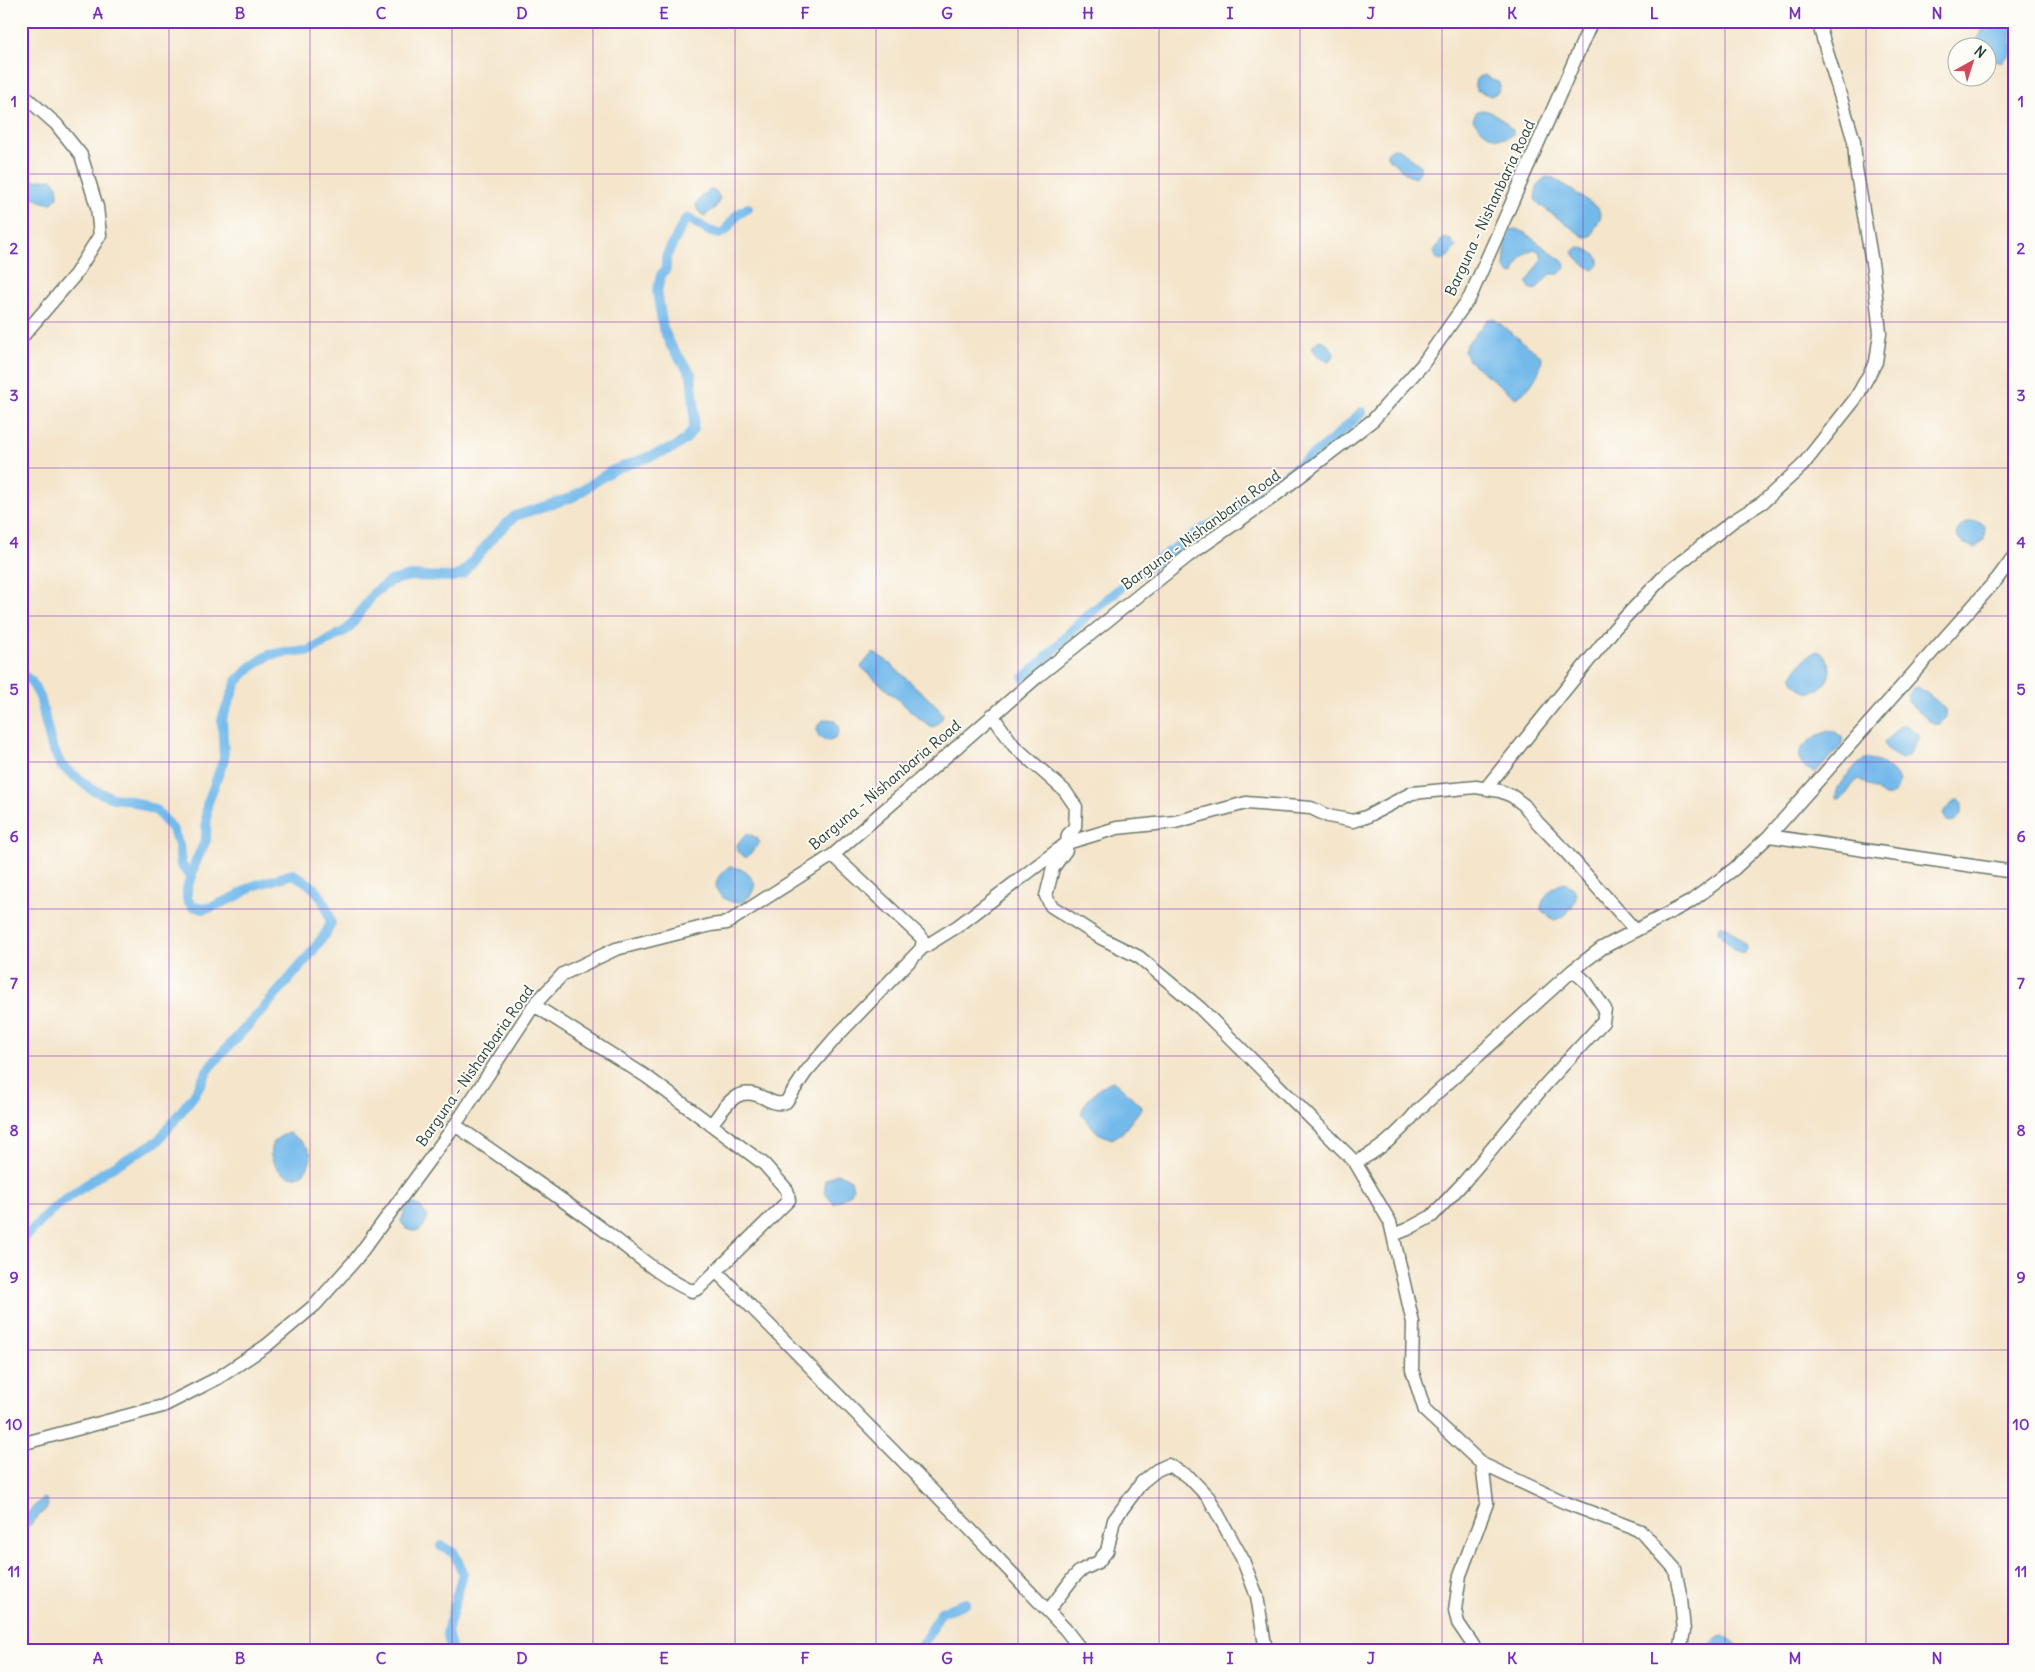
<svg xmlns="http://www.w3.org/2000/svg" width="2035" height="1672" font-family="Delius,sans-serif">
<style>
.water{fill:#73baeb;stroke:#497c90}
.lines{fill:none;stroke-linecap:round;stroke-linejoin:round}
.canal{stroke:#73baeb;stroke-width:10}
.minor-casing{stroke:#6a7869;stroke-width:15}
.minor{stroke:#fff;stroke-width:12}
.grid{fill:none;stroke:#7b2cbf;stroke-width:1;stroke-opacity:0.55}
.labels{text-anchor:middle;stroke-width:4;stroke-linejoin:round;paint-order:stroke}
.street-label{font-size:15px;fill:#1f3d34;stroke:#fdfcf7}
.neatline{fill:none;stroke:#7b2cbf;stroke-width:2}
.grid-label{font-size:16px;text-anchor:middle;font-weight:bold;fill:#7b2cbf}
</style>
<rect width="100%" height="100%" fill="#fdfcf7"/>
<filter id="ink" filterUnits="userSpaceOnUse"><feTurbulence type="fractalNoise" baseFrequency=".02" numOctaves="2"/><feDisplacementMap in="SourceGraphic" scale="10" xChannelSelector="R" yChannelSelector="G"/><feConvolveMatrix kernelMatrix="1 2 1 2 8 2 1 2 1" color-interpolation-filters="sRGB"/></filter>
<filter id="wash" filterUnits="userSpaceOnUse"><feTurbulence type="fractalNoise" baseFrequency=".0096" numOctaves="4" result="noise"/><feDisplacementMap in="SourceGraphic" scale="20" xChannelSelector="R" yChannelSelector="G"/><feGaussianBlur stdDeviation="1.12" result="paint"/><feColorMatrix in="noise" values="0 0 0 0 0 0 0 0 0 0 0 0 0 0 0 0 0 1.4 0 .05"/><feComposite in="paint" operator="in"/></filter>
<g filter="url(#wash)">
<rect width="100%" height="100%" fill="#f4e5cb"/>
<path class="water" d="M1984,21h28l-1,31 -9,11 -14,-6v-9l-8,-1 -3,-5z
M1484,75l15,8 1,4 -2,5 -7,4 -15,-6c-3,-8 0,-12 8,-15z
M1482,110c14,1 21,11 31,20v4c-3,2 -5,4 -8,4 -11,3 -27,-9 -32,-19l4,-8z
M1393,148l7,1 20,16v7l-5,6 -6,-2 -21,-18 -1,-5z
M1547,177l7,1 44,30 3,8 -10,20 -7,1 -44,-32 -5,-6c1,-10 3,-18 12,-22z
M51,179c7,4 7,11 7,18l-6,6c-11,1 -18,-5 -25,-14l1,-5 4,-3z
M710,190l6,1 4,8 -5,9 -11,8 -6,-5 -2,-6 7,-10z
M1516,229l9,4 40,30 1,4 -7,7h-8l-16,16 -5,-2 -3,-5 15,-25 -3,-7 -5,-2c-11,4 -17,13 -20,25l-6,-1 -4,-6 2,-28 3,-9z
M1443,238l8,2 5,7 -11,13 -5,1 -5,-4 -1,-6z
M1578,247c10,2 15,5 21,12v6l-5,5c-9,-4 -17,-8 -21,-18z
M1488,319h6l48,38c0,15 -13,34 -26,41l-48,-38 -4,-9 3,-7z
M1319,340c8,2 12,6 15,14l-4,7c-10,-1 -14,-6 -18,-14z
M1976,521l9,5 -1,14 -9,8 -12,-5 -7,-8c4,-11 10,-13 20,-14z
M1818,651c26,15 4,44 -11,41 -5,-1 -9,-6 -13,-9l-2,-7c5,-9 15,-22 26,-25z
M873,652l14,9 51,46 4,6 1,4 -8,9 -3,1 -12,-8 -59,-52z
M1918,687c7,5 28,19 28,26 1,5 -3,8 -6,11h-7l-25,-22v-6l5,-8z
M817 730a11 11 0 1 1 22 0a11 11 0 1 1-22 0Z
M1906,725l12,9v6l-10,16 -6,3c-7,-3 -16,-8 -18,-16l16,-17z
M1829,731h5l8,6 1,8 -27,27c-6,-1 -10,-3 -14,-8 -12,-14 15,-30 27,-33z
M1866,758c13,3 26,9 33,22 0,8 -5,18 -14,16l-26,-17c-10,6 -11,20 -23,20 -2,-15 19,-32 30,-41z
M1955,800h3l4,3c1,9 -2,15 -10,19l-5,-1 -4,-7z
M747,833l10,5 3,5 -14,15 -10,-8 2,-7z
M729,867c12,0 19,5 26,16 -6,41 -64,8 -26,-16z
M1562,883c29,5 6,35 -8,37l-13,-10c0,-12 11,-22 21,-27z
M1720,926l7,1 19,18 1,2 -4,7 -9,-5 -16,-16z
M1113,1081l28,24v4l-19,24 -10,6 -14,-6 -17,-19c3,-13 19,-29 32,-33z
M289,1133c10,7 26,15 21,29 -14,41 -67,-16 -21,-29z
M838,1173l13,7 2,8 -4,7 -15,9 -9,-12v-12z
M412,1203l9,4 6,9c-1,17 -19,21 -26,5l6,-15z
M43,1498l3,1 2,4 -1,5 -26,26v-15z
M1723,1635c7,4 14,7 15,16h-31l10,-14z"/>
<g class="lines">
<path class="canal" d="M21,674l10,7 9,16 11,47 10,21 30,24 22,9 16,2 28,11 16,19 6,15 2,20 11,12
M1024,678l19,-17 37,-39 51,-43 68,-48 42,-22 89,-67 32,-30
M21,1241l34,-34 49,-35 54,-31 36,-46 17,-30 54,-58 43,-50 18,-24 5,-10c-7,-27 -14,-36 -38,-49l-40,12 -16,10 -25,11 -9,2 -11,-3 -5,-7v-10l9,-28 10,-21 1,-35 17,-46 -2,-40 15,-38 14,-14 18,-12 17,-3 23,-1 39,-22 26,-36 16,-12 20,-5 43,1 9,-3 34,-40 19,-18 58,-19 38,-26 64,-24 11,-8 7,-10 1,-10v-15l-3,-30 -20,-28 -8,-18 -6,-37 4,-16 5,-6v-12l19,-37 3,-2 21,13 10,3 6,-3 12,-16 11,-7
M441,1546l13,7 9,20 -16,59 5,19
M919,1651l22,-39 25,-9"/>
</g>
</g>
<g filter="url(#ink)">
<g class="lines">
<defs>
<path id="minor" d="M21,93l35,31 25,31 16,52 3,28 -25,40 -54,63
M992,715l22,31 51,45 11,16 -1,20 -7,8 -2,15 -13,18 -7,28 5,10 50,32 38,19 61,51 155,154c26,-11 46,-31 63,-52l155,-140 29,-22 88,-46 44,-33 35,-33 228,-257 17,-23
M1486,788l129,-160 52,-55 66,-52 30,-19 39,-36 54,-68 20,-36 4,-29 -7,-64 -17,-101 -2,-27 -33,-109 -1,-11
M1769,836l245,36
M921,949l37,-23 109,-83 50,-15 58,-6 71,-19 65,5 17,8 25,5 13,-4 46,-24 64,-6 24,4 12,5 12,9 14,18 28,29 69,78
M455,1125c49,34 98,68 146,103 26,19 63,52 91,63l7,-3 90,-88 -2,-10 -23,-26 -117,-87 -113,-72
M711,1125c16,-20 25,-41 53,-27 8,4 13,7 22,4l20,-30 30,-35 85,-88 2,-8 -2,-4 -88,-82
M1355,1162l35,60 23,101 -1,47 13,41 57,53 84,39 75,28 34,38 6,30 3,32 -4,20
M1393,1235l15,-6 24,-13 32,-34 81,-97 58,-63 2,-13 -18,-26 -14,-13
M716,1271l251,255 98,103 17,22
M21,1444l142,-38 55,-28 48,-32 49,-41 41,-46 99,-134 79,-120 29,-31 53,-25 95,-24 16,-2 106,-68 204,-178 151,-121 85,-59 100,-77 49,-55 48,-68 122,-276
M1048,1611l25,-33 7,-7 18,-9 9,-11 7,-31 28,-38 15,-12 11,-5 21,12 20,21 33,60 15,38 9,55
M1477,1651l-19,-28 -3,-13 5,-35 27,-72 -5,-39"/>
</defs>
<use href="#minor" class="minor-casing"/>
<use href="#minor" class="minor"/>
</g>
</g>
<path class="grid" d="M169,21v1630M310,21v1630M452,21v1630M593,21v1630M735,21v1630M876,21v1630M1018,21v1630M1159,21v1630M1300,21v1630M1442,21v1630M1583,21v1630M1725,21v1630M1866,21v1630M21,174h1993M21,322h1993M21,468h1993M21,616h1993M21,762h1993M21,909h1993M21,1056h1993M21,1204h1993M21,1350h1993M21,1498h1993"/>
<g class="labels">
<g class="street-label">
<text transform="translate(1490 208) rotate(-65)" y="5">Barguna - Nishanbaria Road</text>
<text transform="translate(1201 530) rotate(-36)" y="5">Barguna - Nishanbaria Road</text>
<text transform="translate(885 785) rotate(-40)" y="5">Barguna - Nishanbaria Road</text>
<text transform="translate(475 1066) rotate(-55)" y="5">Barguna - Nishanbaria Road</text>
</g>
</g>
<rect width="2035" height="1672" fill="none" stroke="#fdfcf7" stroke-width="55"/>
<g transform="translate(1972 62) rotate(39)"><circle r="24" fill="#fdfcf7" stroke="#a4b0a9"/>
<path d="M0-4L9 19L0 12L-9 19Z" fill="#d1495b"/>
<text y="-8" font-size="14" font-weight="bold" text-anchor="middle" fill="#1f3d34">N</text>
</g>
<rect x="28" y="28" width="1980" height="1616" class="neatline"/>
<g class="grid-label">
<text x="98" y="19">A</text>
<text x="240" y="19">B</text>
<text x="381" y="19">C</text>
<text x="522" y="19">D</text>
<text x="664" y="19">E</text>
<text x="805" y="19">F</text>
<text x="947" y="19">G</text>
<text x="1088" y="19">H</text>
<text x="1230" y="19">I</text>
<text x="1371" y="19">J</text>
<text x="1512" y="19">K</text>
<text x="1654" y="19">L</text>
<text x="1795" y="19">M</text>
<text x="1937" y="19">N</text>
<text x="14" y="107">1</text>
<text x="2021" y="107">1</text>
<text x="14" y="254">2</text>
<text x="2021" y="254">2</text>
<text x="14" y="401">3</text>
<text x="2021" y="401">3</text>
<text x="14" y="548">4</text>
<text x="2021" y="548">4</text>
<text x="14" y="695">5</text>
<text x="2021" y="695">5</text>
<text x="14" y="842">6</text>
<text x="2021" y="842">6</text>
<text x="14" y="989">7</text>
<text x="2021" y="989">7</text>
<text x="14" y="1136">8</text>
<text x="2021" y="1136">8</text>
<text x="14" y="1283">9</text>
<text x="2021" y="1283">9</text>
<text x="14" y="1430">10</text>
<text x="2021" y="1430">10</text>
<text x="14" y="1577">11</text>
<text x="2021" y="1577">11</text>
<text x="98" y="1664">A</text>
<text x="240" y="1664">B</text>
<text x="381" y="1664">C</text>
<text x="522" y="1664">D</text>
<text x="664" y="1664">E</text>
<text x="805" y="1664">F</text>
<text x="947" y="1664">G</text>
<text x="1088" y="1664">H</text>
<text x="1230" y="1664">I</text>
<text x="1371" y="1664">J</text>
<text x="1512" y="1664">K</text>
<text x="1654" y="1664">L</text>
<text x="1795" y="1664">M</text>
<text x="1937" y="1664">N</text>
</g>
</svg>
